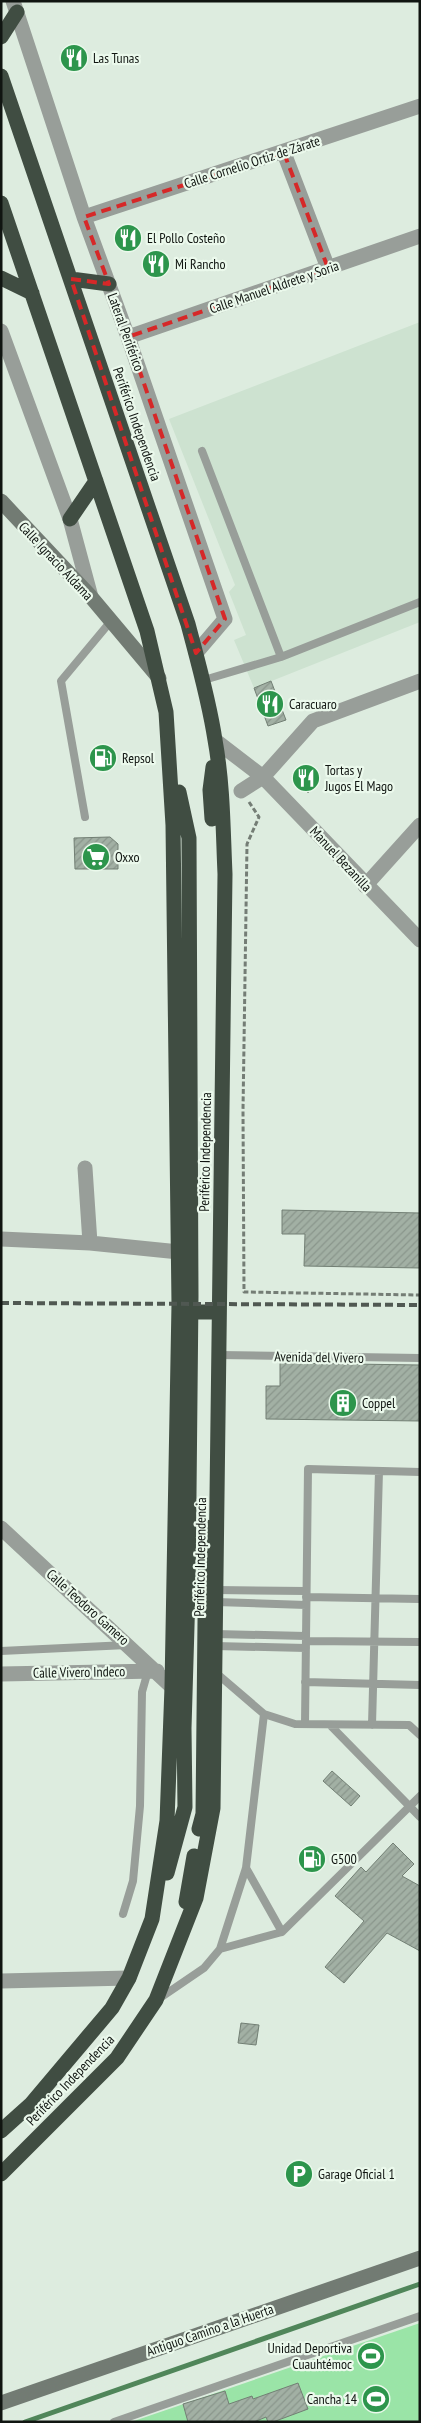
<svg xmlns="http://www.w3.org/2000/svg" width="421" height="2423" font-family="'PT Sans Narrow',sans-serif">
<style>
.built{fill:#cde2d0}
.pitch{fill:#9ae4a7}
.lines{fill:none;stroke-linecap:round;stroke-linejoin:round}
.stream{stroke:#50865a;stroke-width:5}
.building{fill:url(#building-hatch);stroke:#727f74}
.path{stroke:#747d75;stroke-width:3;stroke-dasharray:5 2.5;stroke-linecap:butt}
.lane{stroke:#989e99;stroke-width:8}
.street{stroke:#989e99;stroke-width:15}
.secondary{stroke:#727b73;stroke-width:15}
.highway{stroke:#404d42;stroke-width:15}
.rail{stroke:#505852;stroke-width:4;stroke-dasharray:8 4;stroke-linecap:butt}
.marked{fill:none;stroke:#d62828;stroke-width:4;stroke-dasharray:10 6;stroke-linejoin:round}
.labels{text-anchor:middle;stroke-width:4.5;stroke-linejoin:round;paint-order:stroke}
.poi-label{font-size:14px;fill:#101511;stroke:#ebf9ec;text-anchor:start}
.street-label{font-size:14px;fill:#101511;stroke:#ebf9ec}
</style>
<defs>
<pattern id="building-hatch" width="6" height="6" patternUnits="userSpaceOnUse" patternTransform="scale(1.25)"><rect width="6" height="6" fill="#a2b0a4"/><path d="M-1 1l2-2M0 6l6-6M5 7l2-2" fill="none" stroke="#8a968c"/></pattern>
</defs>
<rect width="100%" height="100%" fill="#ddecdf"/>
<path class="built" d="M420,322v300l-166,66 -20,-48 12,-5 -17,-43 6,-7 -66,-166z"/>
<path class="pitch" d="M420,2323v99h-289z"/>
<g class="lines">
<path class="stream" d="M25,2422l395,-138"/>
</g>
<path class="building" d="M271,681l15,39 -18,6 -14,-38z
M303,764l17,16 -12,13 -16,-16z
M110,837l8,7v25h-43l-1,-31z
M282,1210l138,3v55l-116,-2 1,-32h-23z
M280,1363l140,2v56l-154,-2v-33h14z
M332,1771l28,25 -9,10 -28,-25z
M393,1843l21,21 -12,12 18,10v65l-33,-18 -43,50 -19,-16 39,-46 -29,-25 26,-29 5,5z
M241,2023l18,2 -3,20 -18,-2z
M298,2383l10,26 -35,13h-5l-2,-5 -12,5h-66l-5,-18 42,-13 4,13 23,-8 1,3z"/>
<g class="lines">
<path class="path" d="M249,802l10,15 -12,27 -4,266 1,182 176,3"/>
<path class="lane" d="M202,451l79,206
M204,680l77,-23 139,-55
M85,817l-24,-136 50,-60
M219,1355l201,3
M216,1590l90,1
M306,1597l114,2
M216,1602l90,3
M215,1634l91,2
M306,1641l114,1
M215,1646l91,2
M1,1651l126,-6
M215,1672l49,42 31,10 114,1 11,10
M305,1682l115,3
M305,1724l3,-255 112,3
M330,1725l90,92
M372,1725l7,-254
M246,1868l36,64
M123,1914l10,-33 7,-75 2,-114 6,-21
M220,1949l62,-17 138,-136
M160,1998l44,-30 16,-19 26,-81 18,-154
M114,2422l306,-106"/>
<path class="street" d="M13,1l71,216 44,120 97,282 -29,34
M284,153l44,115
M84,217l336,-111
M1,331l69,188 21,78
M128,337l292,-101
M216,741l47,36 157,163
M241,791l22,-14 50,-56 107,-40
M365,886l55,-61
M85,1168l5,75
M1,1239l89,4 89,9
M1,1528l171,159
M1,1674l156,-3
M1,1981l128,-3"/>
<path class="secondary" d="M1,501l90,96 68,81
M1,2403l419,-145"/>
<path class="highway" d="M1,37l16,-25
M1,76l187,548c10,38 21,76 27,116 8,44 8,90 10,134l-12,934 -17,90 -40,102 -39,58 -116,116
M1,203l146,428 19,81 7,113 6,479 -7,383 -5,134 -15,98 -23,59 -17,30 -81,96 -30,27
M1,278l31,15
M71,279l38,5
M70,519l26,-38
M212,819l-2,-29 3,-23
M180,1312h39
M199,1829l4,-15 3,-287
M167,1873l18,-66 -1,-79 4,-136 3,-296 -2,-458 -10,-46
M186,1902l8,-46"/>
<path class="rail" d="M1,1303l419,2"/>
</g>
<path class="marked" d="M284,153l44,115 -200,69 97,282 -29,34 -125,-374 38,5 -25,-67z"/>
<defs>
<symbol id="restaurant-disc" viewBox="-11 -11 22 22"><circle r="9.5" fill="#2d954c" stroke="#ebf9ec"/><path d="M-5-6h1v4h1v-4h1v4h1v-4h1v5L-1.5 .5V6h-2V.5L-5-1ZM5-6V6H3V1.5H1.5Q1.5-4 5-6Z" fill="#fff"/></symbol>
<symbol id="fuel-disc" viewBox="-11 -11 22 22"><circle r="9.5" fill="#2d954c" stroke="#ebf9ec"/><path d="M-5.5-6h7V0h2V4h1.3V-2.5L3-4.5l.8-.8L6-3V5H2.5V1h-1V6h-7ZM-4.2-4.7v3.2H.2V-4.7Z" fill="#fff"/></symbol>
<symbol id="supermarket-disc" viewBox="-11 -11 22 22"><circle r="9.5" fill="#2d954c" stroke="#ebf9ec"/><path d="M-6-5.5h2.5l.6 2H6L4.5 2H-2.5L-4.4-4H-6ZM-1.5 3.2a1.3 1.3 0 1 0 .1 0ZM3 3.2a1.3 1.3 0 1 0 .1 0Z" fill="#fff"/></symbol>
<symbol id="building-disc" viewBox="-11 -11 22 22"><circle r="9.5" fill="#2d954c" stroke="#ebf9ec"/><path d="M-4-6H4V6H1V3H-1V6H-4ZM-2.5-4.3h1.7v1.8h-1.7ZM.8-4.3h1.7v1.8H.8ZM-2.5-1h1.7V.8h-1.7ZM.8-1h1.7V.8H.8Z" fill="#fff"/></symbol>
<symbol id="parking-disc" viewBox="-11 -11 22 22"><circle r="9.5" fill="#2d954c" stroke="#ebf9ec"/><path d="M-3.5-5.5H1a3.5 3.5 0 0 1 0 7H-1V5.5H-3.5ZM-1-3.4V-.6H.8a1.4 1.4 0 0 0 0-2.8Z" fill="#fff"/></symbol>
<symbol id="stadium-disc" viewBox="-11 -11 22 22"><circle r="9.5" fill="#2d954c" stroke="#ebf9ec"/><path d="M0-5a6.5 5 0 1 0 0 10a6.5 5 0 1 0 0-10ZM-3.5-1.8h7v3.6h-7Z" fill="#fff"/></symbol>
</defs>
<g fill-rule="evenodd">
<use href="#restaurant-disc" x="58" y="42" width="32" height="32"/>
<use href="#restaurant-disc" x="112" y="222" width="32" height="32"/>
<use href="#restaurant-disc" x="140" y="248" width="32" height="32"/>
<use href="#restaurant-disc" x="254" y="688" width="32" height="32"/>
<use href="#fuel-disc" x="87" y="742" width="32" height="32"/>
<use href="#restaurant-disc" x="290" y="762" width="32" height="32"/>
<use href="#supermarket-disc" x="80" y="841" width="32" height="32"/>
<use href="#building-disc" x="327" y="1387" width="32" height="32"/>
<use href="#fuel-disc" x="296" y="1843" width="32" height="32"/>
<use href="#parking-disc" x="283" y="2158" width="32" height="32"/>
<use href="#stadium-disc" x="355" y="2340" width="32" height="32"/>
<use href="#stadium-disc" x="360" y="2383" width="32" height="32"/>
</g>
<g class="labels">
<g class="poi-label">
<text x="93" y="63">Las Tunas</text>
<text x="147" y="243">El Pollo Costeño</text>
<text x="175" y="269">Mi Rancho</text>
<text x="289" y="709">Caracuaro</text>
<text x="122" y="763">Repsol</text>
<text x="325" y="775">Tortas y<tspan x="325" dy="16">Jugos El Mago</tspan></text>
<text x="115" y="862">Oxxo</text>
<text x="362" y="1408">Coppel</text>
<text x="331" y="1864">G500</text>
<text x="318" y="2179">Garage Oficial 1</text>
<text x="352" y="2353" text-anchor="end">Unidad Deportiva<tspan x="352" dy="16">Cuauhtémoc</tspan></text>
<text x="357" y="2404" text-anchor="end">Cancha 14</text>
</g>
<g class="street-label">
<text transform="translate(252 162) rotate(-18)" y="5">Calle Cornelio Ortiz de Zárate</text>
<text transform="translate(274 287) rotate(-19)" y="5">Calle Manuel Aldrete y Soria</text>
<text transform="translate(126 332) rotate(70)" y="5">Lateral Periférico</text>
<text transform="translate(137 424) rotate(71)" y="5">Periférico Independencia</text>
<text transform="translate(56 561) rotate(47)" y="5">Calle Ignacio Aldama</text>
<text transform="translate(341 859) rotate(47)" y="5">Manuel Bezanilla</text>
<text transform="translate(205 1152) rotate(-89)" y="5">Periférico Independencia</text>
<text transform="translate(319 1357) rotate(1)" y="5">Avenida del Vivero</text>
<text transform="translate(200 1557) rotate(-89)" y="5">Periférico Independencia</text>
<text transform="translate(88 1607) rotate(42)" y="5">Calle Teodoro Gamero</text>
<text transform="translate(79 1672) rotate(-1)" y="5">Calle Vivero Indeco</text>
<text transform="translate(70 2080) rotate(-46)" y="5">Periférico Independencia</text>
<text transform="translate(210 2330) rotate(-19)" y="5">Antiguo Camino a la Huerta</text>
</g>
</g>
<rect width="421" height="2423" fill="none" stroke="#101511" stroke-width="5"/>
</svg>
